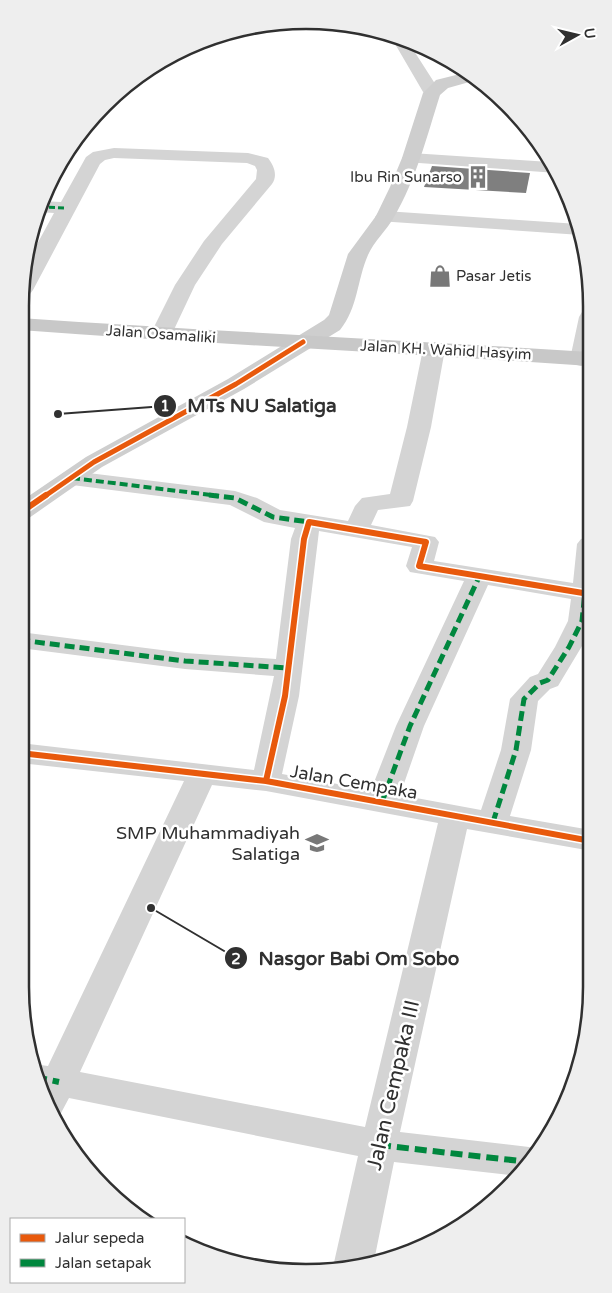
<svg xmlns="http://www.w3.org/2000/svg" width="612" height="1293" font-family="'Varela Round',sans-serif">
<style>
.building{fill:#7f7f7f}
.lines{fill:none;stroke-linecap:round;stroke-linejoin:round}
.minor{fill:#d4d4d4;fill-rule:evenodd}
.secondary{fill:#cecece;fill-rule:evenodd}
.primary{fill:#c8c8c8;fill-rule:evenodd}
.quiet-far3{stroke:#00873e;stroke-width:3;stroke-dasharray:6 3;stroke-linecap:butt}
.quiet-far2{stroke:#00873e;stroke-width:4;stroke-dasharray:8 4;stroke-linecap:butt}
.quiet-far1{stroke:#00873e;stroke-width:5;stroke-dasharray:10 5;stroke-linecap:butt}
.quiet{stroke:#00873e;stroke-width:6;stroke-dasharray:12 6;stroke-linecap:butt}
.cycleway-far1-casing{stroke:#fff;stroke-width:8}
.cycleway-casing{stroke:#fff;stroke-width:9}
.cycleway-far1{stroke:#e8590c;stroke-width:5}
.cycleway{stroke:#e8590c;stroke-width:6}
.labels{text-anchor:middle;stroke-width:5;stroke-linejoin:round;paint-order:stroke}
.far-poi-label{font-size:15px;fill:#303030;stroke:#fff;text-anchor:end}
.far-street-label{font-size:15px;fill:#303030;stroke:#fff}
.street-label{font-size:18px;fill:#303030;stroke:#fff}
.poi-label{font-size:18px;fill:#303030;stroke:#fff;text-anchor:end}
.near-street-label{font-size:21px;fill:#303030;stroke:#fff}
.rim{fill:none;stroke:#303030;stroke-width:2.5}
.leader{fill:none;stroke:#303030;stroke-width:2}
.callout-dot{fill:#303030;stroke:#fff;stroke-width:2}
.mark-label{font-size:15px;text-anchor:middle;font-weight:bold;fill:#fff}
.callout-label{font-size:19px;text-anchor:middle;font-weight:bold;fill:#303030;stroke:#fff;stroke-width:5;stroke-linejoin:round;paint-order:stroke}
</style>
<rect width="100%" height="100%" fill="#fff"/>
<path class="building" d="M432,166l98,7 -4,20 -102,-6z"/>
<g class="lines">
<path class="minor" d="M391,37l16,3 34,53 -3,4h-12z
M114,148l134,5 20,5c6,8 10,17 4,26l-50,60 -27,41 -25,53 -8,1 -8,-1 -3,-5 24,-48 29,-44 52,-62 1,-9 -2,-4 -8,-3 -133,-5 -9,2 -5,4 -67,126 -3,4 -8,2 7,-37 25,-46 -15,-1 2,-11 20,1 25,-45 7,-5z
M411,153l139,9 7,11 -152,-11 -3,-4 3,-4z
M385,211l193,13 3,11 -203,-14 -3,-4 3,-4z
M590,311v51l-9,4 -8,-2 -3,-5 9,-42 3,-5z
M434,342l8,2 3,5 -14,78 -18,74 -3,5 -32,4 -7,15 64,12 4,5 -5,19 139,22 4,-39 4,-5 9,-3 1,95 -33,55 -8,3 -12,12 -7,49 -21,66 81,14 1,21 -125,-22 -67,303 129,15 8,3 -17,26 -126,-14 -20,99 -31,10 -8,-1 -2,-3 25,-111 -289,-58 -8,15 -6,2 -20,-36 -2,-15 15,2 136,-285 -164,-18v-20l234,27 20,-94 -89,-7 -165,-21v-16l165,21 91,6 15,-120 4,-11 -31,-6 -34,-17 -158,-20 -9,-2 -3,-5 3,-5 9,-2 163,20 22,7 23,12 68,11 7,-15 7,-8 28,-4 17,-67 16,-78 3,-5zM319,531l93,16 -6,19 4,6 54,9 -68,145 -25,64 -89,-16 17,-78zM488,585l83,14 -3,22 -13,26 -17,27 -8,3 -20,22 -9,51 -20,60 -81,-15 24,-69zM212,785l54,6 172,32 -73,304 -285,-55z"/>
<path class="secondary" d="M468,72l12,7 -32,9 -8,7c-13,41 -24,85 -46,122 -7,13 -20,24 -26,38 -11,25 -10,53 -28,75l-96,59 -142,78 -73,51 -9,2v-18l66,-45 142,-78 96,-59 5,-5 19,-61 28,-38 14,-29 12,-29 21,-65 13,-13z"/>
<path class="primary" d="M20,318c190,13 380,22 570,34v14c-190,-13 -380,-22 -570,-36z"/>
<path class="quiet-far3" d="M40,207l27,1"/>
<path class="quiet-far2" d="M72,478l147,18"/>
<path class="quiet-far1" d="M209,495l26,3 38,19 36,5
M20,640l165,21 103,7
M382,802l28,-76 70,-151
M493,822l23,-72 8,-51 16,-16 8,-3 21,-33 13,-26 8,-77"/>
<path class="quiet" d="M35,1077l24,5
M379,1145l150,17"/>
<defs>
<path id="cycleway-far1" d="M45,496l49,-34 142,-78 67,-42"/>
<path id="cycleway" d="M20,513l26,-18
M20,753l246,28 325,60
M266,781l19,-85 19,-157 5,-17 117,20 -7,24 164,27"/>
</defs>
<use href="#cycleway-far1" class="cycleway-far1-casing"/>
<use href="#cycleway" class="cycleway-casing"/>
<use href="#cycleway-far1" class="cycleway-far1"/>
<use href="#cycleway" class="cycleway"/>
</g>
<defs>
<symbol id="building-bare" viewBox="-9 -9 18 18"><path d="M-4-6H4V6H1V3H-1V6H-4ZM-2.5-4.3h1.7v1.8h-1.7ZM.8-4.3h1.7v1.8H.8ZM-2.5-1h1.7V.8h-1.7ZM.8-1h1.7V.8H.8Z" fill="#787878" stroke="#fff" stroke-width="2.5" paint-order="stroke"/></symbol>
<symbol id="shop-bare" viewBox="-9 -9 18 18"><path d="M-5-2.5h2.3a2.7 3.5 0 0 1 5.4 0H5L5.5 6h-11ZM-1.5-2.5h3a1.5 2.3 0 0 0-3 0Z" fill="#787878" stroke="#fff" stroke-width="2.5" paint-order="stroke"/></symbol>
<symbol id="school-bare" viewBox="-9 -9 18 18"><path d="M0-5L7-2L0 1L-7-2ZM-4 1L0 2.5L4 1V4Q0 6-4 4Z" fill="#787878" stroke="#fff" stroke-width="2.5" paint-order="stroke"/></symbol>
</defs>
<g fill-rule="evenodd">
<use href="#building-bare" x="462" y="161" width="32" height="32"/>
<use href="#shop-bare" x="424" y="260" width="32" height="32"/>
<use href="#school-bare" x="301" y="827" width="32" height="32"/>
</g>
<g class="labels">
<g class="far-poi-label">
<text x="462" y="182">Ibu Rin Sunarso</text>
<text x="456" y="281" text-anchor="start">Pasar Jetis</text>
</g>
<g class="far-street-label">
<text transform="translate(161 334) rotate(4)" y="5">Jalan Osamaliki</text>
<text transform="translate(446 350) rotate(3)" y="5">Jalan KH. Wahid Hasyim</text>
</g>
<g class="street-label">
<text transform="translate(354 782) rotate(10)" y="6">Jalan Cempaka</text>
</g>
<g class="poi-label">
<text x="300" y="839">SMP Muhammadiyah<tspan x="300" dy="21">Salatiga</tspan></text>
</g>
<g class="near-street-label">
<text transform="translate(393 1085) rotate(-77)" y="7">Jalan Cempaka III</text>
</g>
</g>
<path d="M0 0H612V1293H0ZM306 29H306A277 277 0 0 1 583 306V987A277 277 0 0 1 306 1264H306A277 277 0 0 1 29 987V306A277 277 0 0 1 306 29Z" fill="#eee" fill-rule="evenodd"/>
<path class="rim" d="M306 29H306A277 277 0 0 1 583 306V987A277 277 0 0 1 306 1264H306A277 277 0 0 1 29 987V306A277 277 0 0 1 306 29Z"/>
<path class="leader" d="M58 414L165 406M151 908L236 958"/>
<g class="callout-dot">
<circle cx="58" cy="414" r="5"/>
<circle cx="151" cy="908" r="5"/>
<circle cx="165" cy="406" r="12"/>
<circle cx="236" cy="958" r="12"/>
</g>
<g class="mark-label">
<text x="165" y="411">1</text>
<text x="236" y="964">2</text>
</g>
<g class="callout-label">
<text x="262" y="412">MTs NU Salatiga</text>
<text x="359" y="965">Nasgor Babi Om Sobo</text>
</g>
<rect x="10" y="1218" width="175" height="65" fill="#ffffff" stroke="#acacac"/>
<rect x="20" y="1234" width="25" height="8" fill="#e8590c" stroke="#acacac"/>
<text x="55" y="1243" font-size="15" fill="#303030">Jalur sepeda</text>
<rect x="20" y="1259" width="25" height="8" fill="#00873e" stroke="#acacac"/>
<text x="55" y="1268" font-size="15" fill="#303030">Jalan setapak</text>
<g transform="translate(577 35) rotate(82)" stroke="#ffffff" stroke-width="4" paint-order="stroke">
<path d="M0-4L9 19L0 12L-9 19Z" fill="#303030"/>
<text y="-8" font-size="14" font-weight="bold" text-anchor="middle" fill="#303030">U</text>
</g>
</svg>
